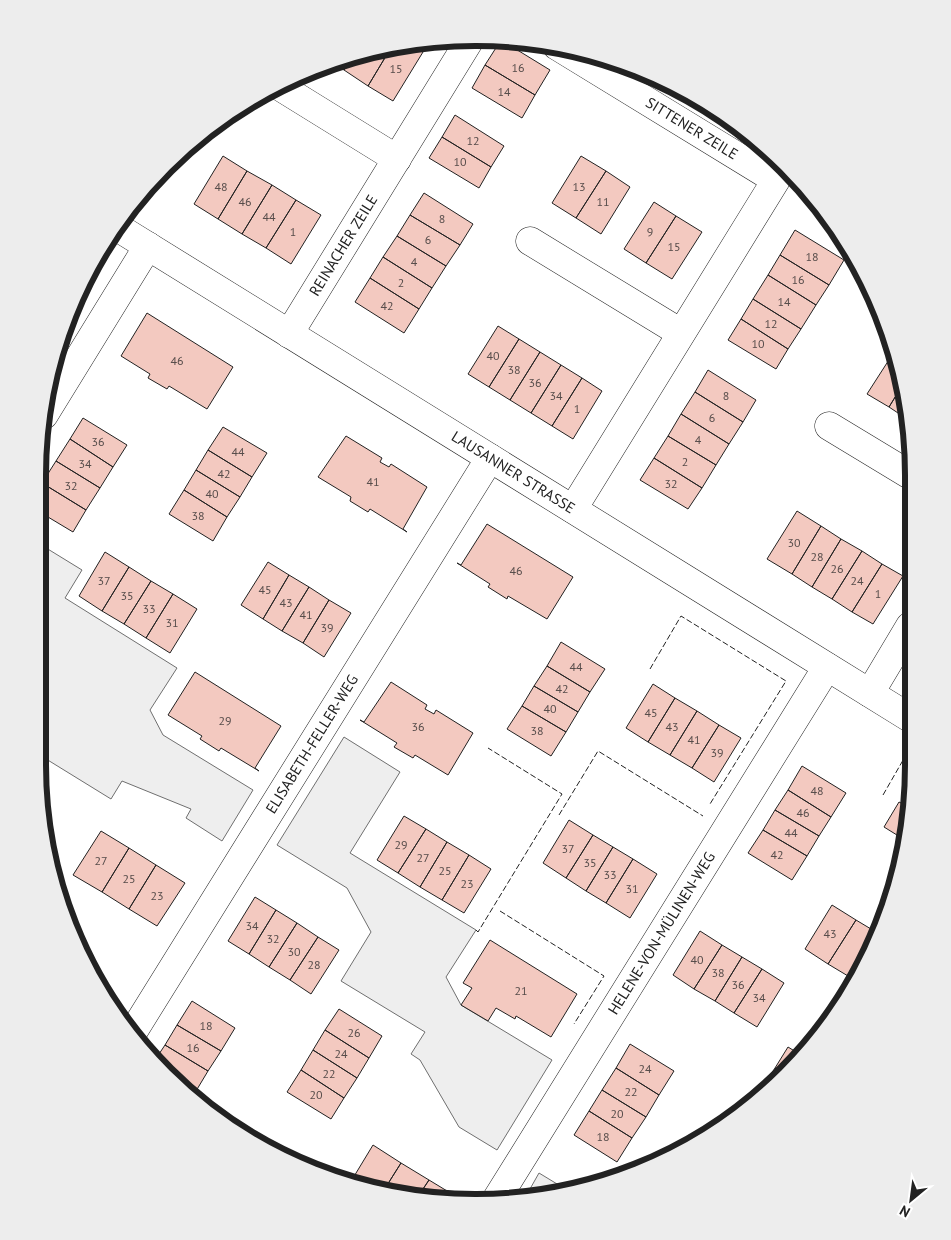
<svg xmlns="http://www.w3.org/2000/svg" width="951" height="1240" font-family="'PT Sans',sans-serif">
<style>
.green{fill:#eee;stroke:#6f6f6f}
.building{fill:#f3c9c0;stroke:#222}
.lines{fill:none;stroke-linecap:round;stroke-linejoin:round}
.street-casing{stroke:#222;stroke-width:29}
.street{stroke:#fff;stroke-width:28}
.fence{stroke:#222;stroke-width:1;stroke-dasharray:6 2.5;stroke-linecap:butt}
.labels{text-anchor:middle;stroke-width:4;stroke-linejoin:round;paint-order:stroke}
.number-label{font-size:12px;fill:#564c4a}
.street-label{font-size:15px;fill:#222;stroke:#fff}
.rim{fill:none;stroke:#222;stroke-width:6}
</style>
<rect width="100%" height="100%" fill="#fff"/>
<path class="green" d="M38,543l44,27 -17,28 112,70 -27,42 13,25 90,55 -31,51 -36,-23 5,-9 -69,-28 -11,18 -73,-45z
M344,737l56,35 -50,81 126,77 -30,47 15,28 91,55 -55,90 -38,-23 -39,-67 -9,-6 14,-22 -84,-51 30,-49 -24,-44 -70,-43z
M539,1173l28,17 -41,6z"/>
<path class="building" d="M501,40l49,30 -15,25 -50,-30z
M409,44l14,8 -30,49 -25,-15 24,-40z
M392,46l-24,40 -24,-16 7,-12z
M351,58l-7,12 -12,-7z
M485,65l50,30 -13,23 -50,-30z
M455,115l49,31 -13,21 -49,-30z
M442,137l49,30 -12,21 -50,-30z
M223,156l24,15 -29,48 -24,-15z
M581,156l25,15 -30,47 -24,-15z
M175,165l-12,19 -5,-3z
M247,171l25,14 -30,49 -24,-15z
M606,171l24,16 -29,47 -25,-16z
M272,185l24,15 -30,48 -24,-14z
M424,193l49,31 -13,21 -50,-30z
M296,200l25,15 -30,49 -25,-16z
M654,202l22,14 -30,47 -22,-14z
M410,215l50,30 -14,21 -49,-30z
M676,216l26,16 -30,47 -26,-16z
M795,230l49,30 -15,25 -49,-30z
M397,236l49,30 -14,22 -49,-31z
M780,255l49,30 -13,20 -48,-30z
M383,257l49,31 -13,21 -49,-31z
M768,275l48,30 -15,24 -48,-30z
M370,278l49,31 -15,24 -49,-31z
M753,299l48,30 -13,20 -47,-30z
M147,313l86,54 -26,42 -38,-23 -2,3 -19,-11 2,-4 -29,-18z
M741,319l47,30 -12,20 -48,-29z
M498,326l21,13 -30,48 -21,-13z
M519,339l21,13 -30,48 -21,-13z
M540,352l21,13 -30,48 -21,-13z
M894,352l8,34 -13,21 -22,-13z
M561,365l21,13 -30,48 -21,-13z
M708,370l48,30 -13,22 -48,-30z
M582,378l20,13 -29,48 -21,-13z
M902,386l8,33v2l-21,-14z
M695,392l48,30 -14,22 -48,-30z
M681,414l48,30 -13,21 -48,-29z
M83,418l44,27 -14,22 -43,-28z
M223,427l44,26 -15,24 -44,-27z
M346,436l36,22 -2,4 9,5 2,-3 36,23 -24,42 4,3 -37,-23 -2,3 -18,-11 1,-4 -33,-20z
M668,436l48,29 -14,23 -48,-30z
M70,439l43,28 -13,21 -44,-27z
M208,450l44,27 -12,20 -44,-27z
M654,458l48,30 -14,21 -48,-29z
M56,461l44,27 -14,22 -44,-27z
M196,470l44,27 -13,20 -43,-27z
M42,483l44,27 -13,22 -35,-21v-21z
M184,490l43,27 -14,24 -44,-27z
M797,511l24,15 -29,48 -25,-15z
M487,524l86,53 -26,42 -39,-23 -1,3 -19,-12 2,-3 -33,-21 4,2z
M821,526l20,13 -29,48 -20,-13z
M841,539l21,12 -30,48 -20,-12z
M862,551l20,13 -30,48 -20,-13z
M105,552l24,15 -27,44 -23,-15z
M268,562l21,13 -26,44 -22,-14z
M882,564l21,12 -30,48 -21,-12z
M129,567l22,14 -27,43 -22,-13z
M289,575l20,12 -27,44 -19,-12z
M151,581l22,13 -27,44 -22,-14z
M309,587l20,13 -26,43 -21,-12z
M173,594l24,15 -27,44 -24,-15z
M329,600l22,13 -27,44 -21,-14z
M561,642l44,27 -15,23 -43,-26z
M547,666l43,26 -12,20 -44,-26z
M195,672l86,54 -26,42 4,3 -38,-23 -2,3 -19,-12 2,-3 -34,-21z
M391,682l36,23 -2,4 9,5 2,-4 37,23 -25,42 -33,-20 -2,3 -19,-11 3,-4 -37,-23 4,2z
M653,684l22,14 -27,44 -22,-14z
M534,686l44,26 -12,20 -44,-26z
M675,698l22,13 -27,44 -22,-13z
M522,706l44,26 -15,24 -44,-27z
M697,711l22,14 -27,43 -22,-13z
M719,725l22,13 -27,44 -22,-14z
M802,766l44,27 -15,24 -43,-27z
M910,789v33l-5,18 -21,-13 15,-25 2,1z
M788,790l43,27 -12,19 -44,-26z
M775,810l44,26 -12,20 -44,-26z
M404,816l22,13 -28,44 -21,-13z
M569,820l24,15 -27,43 -23,-15z
M426,829l21,13 -27,45 -22,-14z
M763,830l44,26 -15,24 -44,-27z
M101,831l28,17 -27,44 -29,-17z
M593,835l20,12 -27,44 -20,-13z
M447,842l22,13 -27,45 -22,-13z
M613,847l20,12 -27,44 -20,-12z
M129,848l27,17 -27,44 -27,-17z
M469,855l22,14 -27,44 -22,-13z
M633,859l24,15 -27,44 -24,-15z
M156,865l29,18 -28,43 -28,-17z
M255,897l21,13 -27,44 -21,-13z
M832,905l24,15 -28,44 -23,-15z
M276,910l21,13 -28,44 -20,-13z
M856,920l20,12 -28,44 -20,-12z
M297,923l21,14 -28,43 -21,-13z
M700,931l22,14 -28,44 -21,-14z
M876,932l1,1 -23,46 -6,-3z
M318,937l21,13 -28,44 -21,-14z
M490,940l87,54 -26,43 -35,-21 -1,3 -19,-11 -8,13 -27,-16 11,-17 -9,-5z
M722,945l20,12 -27,44 -21,-12z
M742,957l20,12 -28,44 -19,-12z
M762,969l22,14 -27,44 -23,-14z
M192,1001l43,27 -14,23 -44,-26z
M339,1009l43,27 -13,22 -44,-28z
M177,1025l44,26 -13,20 -43,-26z
M325,1030l44,28 -12,20 -44,-28z
M630,1044l44,27 -15,24 -43,-27z
M165,1045l43,26 -12,20 -32,-20 -9,-11z
M788,1047l13,8 -16,20 -10,-7z
M313,1050l44,28 -13,20 -43,-28z
M616,1068l43,27 -13,22 -44,-27z
M775,1068l10,7 -19,15 -4,-2z
M301,1070l43,28 -13,21 -44,-27z
M164,1071l32,20 -3,4 -27,-21z
M602,1090l44,27 -14,21 -43,-27z
M589,1111l43,27 -15,24 -43,-27z
M373,1145l28,18 -17,27 -22,-2 -12,-5z
M401,1163l28,17 -10,15 -35,-5z
M429,1180l28,17 -2,3 -36,-5z"/>
<g class="lines">
<defs>
<g id="street">
<path id="s1" d="M557,46l219,134 -203,329"/>
<path d="M279,86l118,73"/>
<path id="s2" d="M117,227l793,491"/>
<path d="M530,241l151,92"/>
<path id="s3" d="M289,334l182,-296"/>
<path d="M44,415l104,-169"/>
<path d="M829,426l81,49"/>
<path d="M870,693l40,-67"/>
<path id="s4" d="M133,1032l357,-574"/>
<path id="s5" d="M496,1200l331,-533"/>
</g>
</defs>
<use href="#street" class="street-casing"/>
<use href="#street" class="street"/>
<path class="fence" d="M650,669l31,-53 105,65 -76,123
M883,795l23,-40 4,2
M559,815l39,-64 105,65
M500,911l104,65 -30,48
M476,930l2,2 84,-138 -74,-46"/>
</g>
<g class="labels">
<g class="number-label">
<text x="518" y="72">16</text>
<text x="396" y="73">15</text>
<text x="504" y="96">14</text>
<text x="473" y="145">12</text>
<text x="460" y="166">10</text>
<text x="221" y="191">48</text>
<text x="579" y="191">13</text>
<text x="245" y="206">46</text>
<text x="603" y="206">11</text>
<text x="269" y="221">44</text>
<text x="442" y="223">8</text>
<text x="293" y="236">1</text>
<text x="650" y="236">9</text>
<text x="428" y="244">6</text>
<text x="674" y="251">15</text>
<text x="812" y="261">18</text>
<text x="414" y="266">4</text>
<text x="798" y="284">16</text>
<text x="401" y="287">2</text>
<text x="784" y="306">14</text>
<text x="387" y="310">42</text>
<text x="771" y="328">12</text>
<text x="758" y="348">10</text>
<text x="493" y="360">40</text>
<text x="177" y="365">46</text>
<text x="514" y="374">38</text>
<text x="535" y="387">36</text>
<text x="556" y="400">34</text>
<text x="726" y="400">8</text>
<text x="577" y="413">1</text>
<text x="712" y="422">6</text>
<text x="698" y="444">4</text>
<text x="98" y="446">36</text>
<text x="238" y="456">44</text>
<text x="685" y="466">2</text>
<text x="85" y="468">34</text>
<text x="224" y="478">42</text>
<text x="373" y="486">41</text>
<text x="671" y="488">32</text>
<text x="71" y="490">32</text>
<text x="212" y="498">40</text>
<text x="198" y="520">38</text>
<text x="794" y="547">30</text>
<text x="817" y="561">28</text>
<text x="837" y="573">26</text>
<text x="516" y="575">46</text>
<text x="104" y="585">37</text>
<text x="857" y="585">24</text>
<text x="265" y="594">45</text>
<text x="878" y="598">1</text>
<text x="127" y="600">35</text>
<text x="286" y="607">43</text>
<text x="149" y="613">33</text>
<text x="306" y="619">41</text>
<text x="172" y="627">31</text>
<text x="327" y="632">39</text>
<text x="576" y="671">44</text>
<text x="562" y="693">42</text>
<text x="550" y="713">40</text>
<text x="651" y="717">45</text>
<text x="225" y="725">29</text>
<text x="418" y="731">36</text>
<text x="672" y="731">43</text>
<text x="537" y="735">38</text>
<text x="694" y="744">41</text>
<text x="717" y="757">39</text>
<text x="817" y="795">48</text>
<text x="803" y="817">46</text>
<text x="791" y="837">44</text>
<text x="401" y="849">29</text>
<text x="568" y="853">37</text>
<text x="777" y="859">42</text>
<text x="423" y="862">27</text>
<text x="101" y="865">27</text>
<text x="590" y="867">35</text>
<text x="445" y="875">25</text>
<text x="610" y="879">33</text>
<text x="129" y="883">25</text>
<text x="467" y="888">23</text>
<text x="632" y="893">31</text>
<text x="157" y="900">23</text>
<text x="252" y="930">34</text>
<text x="830" y="938">43</text>
<text x="273" y="943">32</text>
<text x="294" y="956">30</text>
<text x="697" y="964">40</text>
<text x="314" y="969">28</text>
<text x="718" y="977">38</text>
<text x="738" y="989">36</text>
<text x="521" y="995">21</text>
<text x="759" y="1002">34</text>
<text x="206" y="1030">18</text>
<text x="354" y="1037">26</text>
<text x="193" y="1052">16</text>
<text x="341" y="1058">24</text>
<text x="645" y="1073">24</text>
<text x="329" y="1078">22</text>
<text x="631" y="1096">22</text>
<text x="316" y="1099">20</text>
<text x="617" y="1118">20</text>
<text x="603" y="1141">18</text>
</g>
<g class="street-label">
<text dy="5" stroke="none"><textPath href="#s1" startOffset="158">SITTENER ZEILE</textPath></text>
<text dy="5" stroke="none"><textPath href="#s3" startOffset="104">REINACHER ZEILE</textPath></text>
<text dy="5" stroke="none"><textPath href="#s2" startOffset="466">LAUSANNER STRASSE</textPath></text>
<text dy="5" stroke="none"><textPath href="#s4" startOffset="339">ELISABETH-FELLER-WEG</textPath></text>
<text dy="5" stroke="none"><textPath href="#s5" startOffset="314">HELENE-VON-MÜLINEN-WEG</textPath></text>
</g>
</g>
<path d="M0 0H951V1240H0ZM475 46H476A429 429 0 0 1 905 475V765A429 429 0 0 1 476 1194H475A429 429 0 0 1 46 765V475A429 429 0 0 1 475 46Z" fill="#ededed" fill-rule="evenodd"/>
<path class="rim" d="M475 46H476A429 429 0 0 1 905 475V765A429 429 0 0 1 476 1194H475A429 429 0 0 1 46 765V475A429 429 0 0 1 475 46Z"/>
<g transform="translate(911 1200) rotate(209)" stroke="#ffffff" stroke-width="4" paint-order="stroke">
<path d="M0-4L9 19L0 12L-9 19Z" fill="#222222"/>
<text y="-8" font-size="14" font-weight="bold" text-anchor="middle" fill="#222222">N</text>
</g>
</svg>
